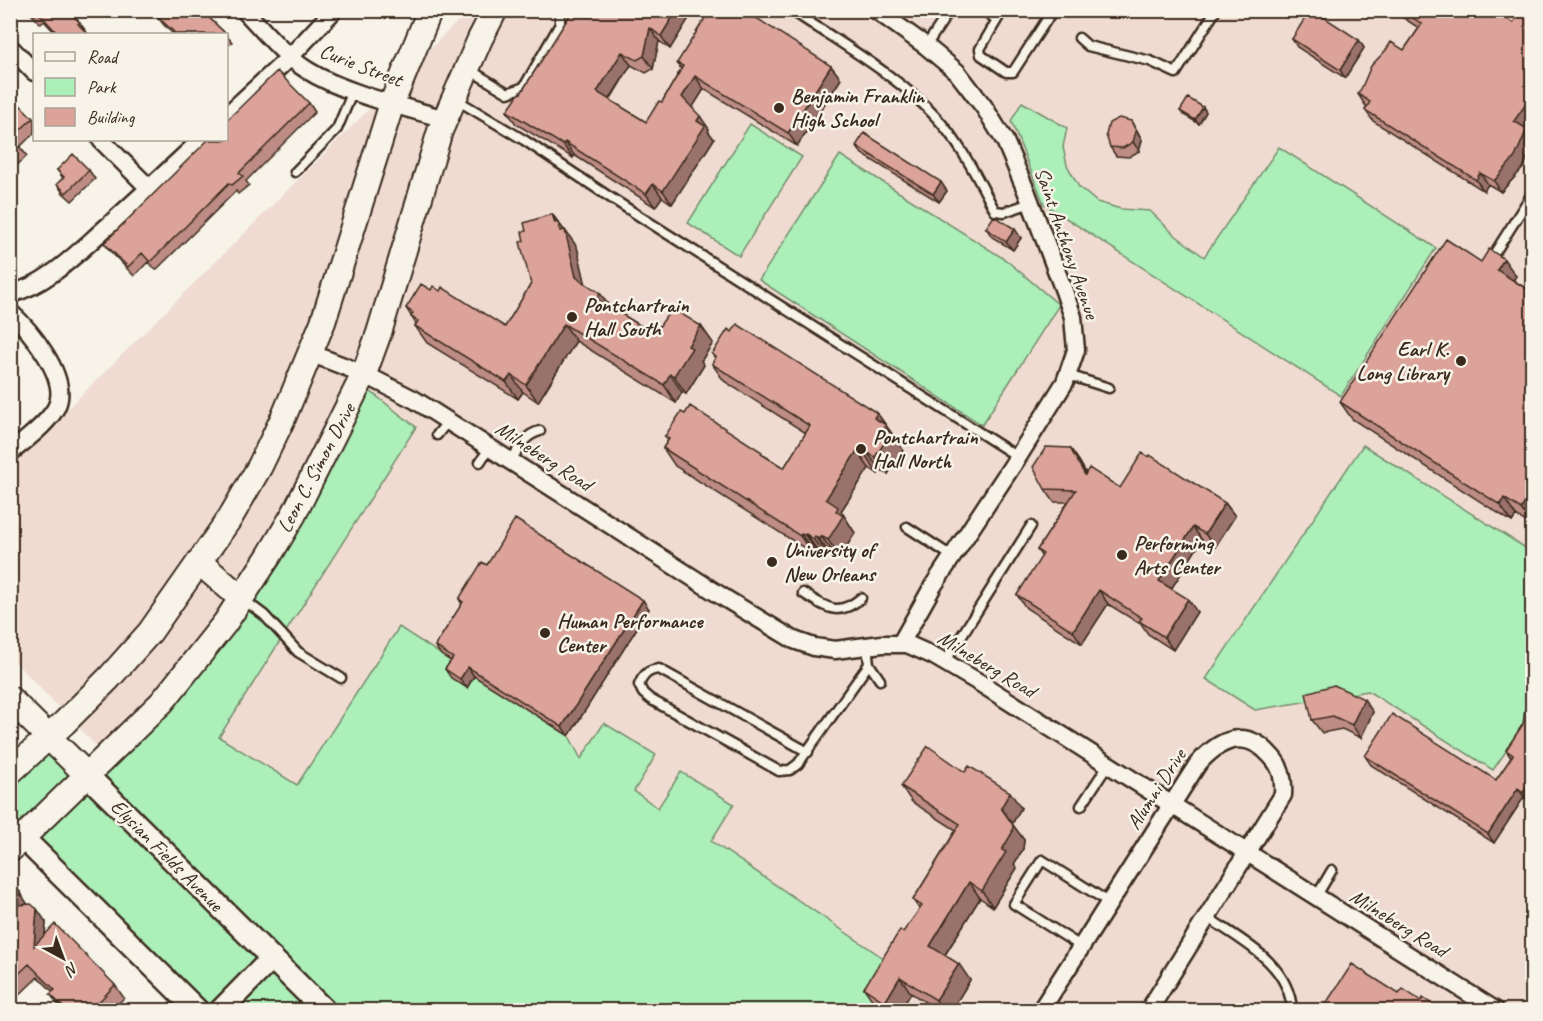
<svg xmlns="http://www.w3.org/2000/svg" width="1543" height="1021" font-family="Caveat,sans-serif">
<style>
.built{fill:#efdbd1}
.green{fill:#acefb9;stroke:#748c6c;stroke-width:1.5}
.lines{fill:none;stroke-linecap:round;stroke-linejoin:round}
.service-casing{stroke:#3b2a1e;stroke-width:13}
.minor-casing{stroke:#3b2a1e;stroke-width:21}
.tertiary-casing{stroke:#3b2a1e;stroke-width:26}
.secondary-casing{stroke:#3b2a1e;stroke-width:28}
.service{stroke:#f7f3e8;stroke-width:8}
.minor{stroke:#f7f3e8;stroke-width:16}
.tertiary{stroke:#f7f3e8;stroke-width:21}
.secondary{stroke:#f7f3e8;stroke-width:24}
.wall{fill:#bd8c84;stroke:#3b2a1e;stroke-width:1.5}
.shaded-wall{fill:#9a726c;stroke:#3b2a1e;stroke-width:1.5}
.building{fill:#dca39a;stroke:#3b2a1e;stroke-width:1.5}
.poi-dot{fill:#3b2a1e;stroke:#f7f3e8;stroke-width:2}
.labels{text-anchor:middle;stroke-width:5;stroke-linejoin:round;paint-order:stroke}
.street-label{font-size:21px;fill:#3b2a1e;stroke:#f7f3e8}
.poi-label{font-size:21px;font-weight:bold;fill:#3b2a1e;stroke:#f7f3e8;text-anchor:start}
</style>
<rect width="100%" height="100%" fill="#f7f3e8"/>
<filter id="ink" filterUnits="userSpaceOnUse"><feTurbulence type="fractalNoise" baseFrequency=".0167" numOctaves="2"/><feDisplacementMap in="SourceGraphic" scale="12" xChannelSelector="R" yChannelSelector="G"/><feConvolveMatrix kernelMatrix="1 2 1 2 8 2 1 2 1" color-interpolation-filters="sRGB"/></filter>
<g filter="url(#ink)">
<path class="built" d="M468,11h1064v999h-1180l-341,-352v-193z"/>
<path class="green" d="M1022,102l45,26 -4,19 4,18 12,22 18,15 24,7 29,2 25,24 29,22 75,-110 157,101 -95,148 -297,-192 -33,-83z
M750,124l52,33 -63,99 -51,-33z
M840,155l166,105 53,45 -77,120 -223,-145z
M358,388l13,4 45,35 -197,310 78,48 102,-158 60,39 8,22 7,-12 95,60 12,23 23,-36 52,32 -22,36 24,17 23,-36 53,32 -23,37 187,127 -23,36 10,6h-688l-174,-171 -12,11v-78l38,-35 38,38 108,-114z
M1363,445l169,107v162l-39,56 -125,-79 -113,19 -49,-31z"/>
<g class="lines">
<defs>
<path id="service" d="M791,10c49,33 113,69 151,114 22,26 37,57 53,87l9,1 27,-9
M984,10l13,10 6,-10
M997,20l-17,29 1,6 25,17h7l40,-62
M1079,38l9,8 62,15 26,12 40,-63
M926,46l24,-36
M470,70l38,23 16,-6 36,-63v-14
M457,100l67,40 87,58 407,259
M295,172l42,-43 16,-38
M1489,262l43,-68
M1068,375l41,13
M437,435l11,-14
M511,461c8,-13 13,-26 29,-30
M480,462l10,-15
M907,527l46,30
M803,593c22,14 35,25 58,5
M244,600l20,15 34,37 43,26
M867,645l2,19 11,16
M945,662l86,-136
M808,752l-149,-83c-11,1 -16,6 -20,16l4,8 7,6 129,72 11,-1 8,-6 71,-100
M1081,806l27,-41
M1316,897l16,-27
M1207,917c35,24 82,46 85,93
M1082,947l-68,-43 28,-44 68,43"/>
<path id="minor" d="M244,10c20,21 39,45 63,60 36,23 97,37 138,49
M876,10l50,36 31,26 27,35 21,34 22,52 37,98 9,26 3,33 -11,32 -47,75 -85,129 -32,57
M10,47l24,25
M226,116l64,-59 44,-47
M101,140l48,48
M10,294c38,-9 70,-44 99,-69 31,-28 62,-57 92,-85
M10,312c20,18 57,63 48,91 -5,17 -35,39 -48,50
M310,353l54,21 51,26 311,199 68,41 20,7 21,3 47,-6h25l27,12 46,27 515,327
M1041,1010l156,-245c22,-26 49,-38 74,-9 11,11 13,24 12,39l-134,215"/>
<path id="tertiary" d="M87,775l237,235
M23,838l174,172
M221,1010l51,-52"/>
<path id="secondary" d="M200,563l41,35
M10,699l77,76
M10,772l54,-49 45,-45 41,-46 80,-114 30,-52 24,-50 39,-94 69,-219 38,-93
M10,850l152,-148 63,-79 44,-67 25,-42 70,-140 15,-41 61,-202 40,-92 15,-29"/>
</defs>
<use href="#service" class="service-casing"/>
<use href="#minor" class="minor-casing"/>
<use href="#tertiary" class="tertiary-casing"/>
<use href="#secondary" class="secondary-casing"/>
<use href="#service" class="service"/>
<use href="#minor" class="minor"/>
<use href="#tertiary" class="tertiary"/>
<use href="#secondary" class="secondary"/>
</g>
<path class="wall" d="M27,10h42l11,13 8,11h-32l-12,-13 -3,3z
M161,10h40l25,24h-53l-10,-10 -6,-8 5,-5z
M571,10h123l-24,39 -11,-8 -6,28 -7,4 -15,-8 -21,35 36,22 16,-20 19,-33 -4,-6 154,3 10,13 -44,67 -93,-57 -12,19 17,21 -1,2 6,8 -42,65 -10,-7 -7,10 -81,-52 -1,3 -57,-34 -9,-13 14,-18 51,-81z
M1391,10h103l19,13 20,-13v106l-8,11 2,2 6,8v8l-10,23 -22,24 -13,-8 -4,7 -111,-70 -8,-11 2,-3 -2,-2 -7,-11 46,-44 15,-22z
M226,35l6,7 -6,5z
M1292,39l67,1 5,8 -19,30 -48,-31z
M10,95l24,25v13l-14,14 7,9 -17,16z
M309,103l6,9 -69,69 3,4 -11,9 -2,-3 -80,79 -8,-8 -14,14 -23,-24 -7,-9z
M1203,107l3,5 -7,12 -15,-9 -4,-4z
M1137,130l5,10 -3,11 -10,6 -13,-1 -6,-9z
M856,146l91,45 -8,11 -77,-48z
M57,170h32l6,9 -23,22 -9,-8 -6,-9 6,-6z
M552,214l25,33 8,36 25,24 44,27 47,-8 12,17 -12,18 3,4 -18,29 -4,-2 -6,11 -100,-62 -38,61 -15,-10 -5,7 -91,-56 -12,-17 1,-2 -10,-16 25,-18 74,37 26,-43 -7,-43 2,-10z
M986,228l35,10 -8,12 -21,-13z
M1481,262l35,14 -3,4 20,13v233l-17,-10 -4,6 -160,-103 -12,-17z
M712,354l165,59 21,29 5,8 -15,24 -8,-4 -2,4 -9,-6 -28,43 14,22 -15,24 -6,-4 -3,3 -4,-2 -2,2 -7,-5 -1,2 -4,-2 -1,2 -137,-87 -12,-18 5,-8 -3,-4 100,20 19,12 22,-35 -82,-52 -12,-17 3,-6z
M1070,448l9,13 7,12 34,15 105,15 10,13 -20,31 -13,-7 -31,49 26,23 -24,38 -25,-16 -6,-9 -34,-21 -26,40 -56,-36 -9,-13 25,-38 -5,-7 31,-48h-14l-9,-13z
M487,565l162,44 -80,127 -95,-60 -7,12 -16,-10 -6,-9 6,-8 -10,-6 -6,-9 27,-42 -3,-5z
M1334,685l39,27 -12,26 -19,-9 -20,4 -10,-13z
M1533,704v91l-4,6 -5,-4 -30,46 -123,-78 -6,-9 131,24 15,-22 -5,-8 17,-26z
M965,772l56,36 -9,16 12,16 -1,9 -9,15 3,4 -24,39 -13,-9 -35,57 25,25 -19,31h-12l-28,-18 -11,18h-15l-10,-7 -11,-16 56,-78 -7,-10 43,-70 -44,-28 -11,-16z
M10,887l36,35 -1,13 70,50 9,13 -13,13h-47l-5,-5 -9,-12 3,-2 -15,-15 -23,22 3,3 -8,8z"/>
<path class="shaded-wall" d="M677,10h17l-24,39 -9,-13z
M650,28l9,13 -6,28 -9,-13z
M1359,40l5,8 -19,30 -5,-8z
M622,52l9,13 -25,40 -9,-13z
M831,66l10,13 -44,67 -9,-13z
M695,76l9,13 -13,21 -9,-13z
M1532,94l1,22 -11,16 -8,-11z
M1203,107l3,5 -7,12 -4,-4z
M700,116l9,13 -1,2 6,8 -42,65 -9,-13 34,-70z
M1131,121l11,19 -3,11 -6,-9z
M1527,129l6,8v8l-10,23 -22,24 -7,-11z
M565,142l9,13 -1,3 -10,-13z
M1480,173l8,11 -4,7 -8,-11z
M941,182l6,9 -8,11 -6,-8z
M653,184l9,13 -7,10 -9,-13z
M552,214l14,19 -1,-3 12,17 11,47 -12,-17z
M1015,229l6,9 -8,12 -7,-8z
M1504,259l12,17 -7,11 -12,-17z
M600,293l12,17 -15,-11z
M564,324l12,17 -38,61 -12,-17z
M701,326l12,17 -12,18 3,4 -18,29 -12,-18 14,-30z
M670,374l12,18 -6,11 -12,-18z
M511,375l12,17 -5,7 -12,-17z
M877,413l26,37 -15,24 -13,-17 -1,-39z
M1070,448l9,13 15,27 -9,-13z
M857,451l12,17 -28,43 14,22 -15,24 -12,-17 -2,-41z
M868,453l12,17 -2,4 -12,-18z
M1533,490v36l-12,-17z
M1504,498l12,18 -4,6 -12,-17z
M1225,503l10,13 -20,31 -10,-13z
M1193,527l9,13 -34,54 -9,-13z
M801,534l12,17 -1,2 -12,-17z
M806,534l12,17 -1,2 -12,-18z
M815,536l12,18 -2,2 -12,-17z
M821,536l13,17 -3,3 -12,-17z
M1099,590l9,14 -26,40 -9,-13z
M1188,599l9,13 -24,38 -9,-13z
M643,600l6,9 -80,127 -7,-9z
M468,667l6,9 -7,12 -7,-9z
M1364,699l9,13 -12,26 -9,-13z
M1529,782l4,4v9l-4,6 -6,-9z
M1518,788l6,9 -30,46 -6,-9z
M1010,792l11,16 -9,16 -11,-16z
M1013,825l11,15 -1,9 -9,15 3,4 -24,39 -11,-16 20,-41z
M969,882l11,16 -39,63 -11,-15z
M20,892l8,13h-10z
M37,909l9,13 -3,36 -9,-12z
M959,964l11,16 -19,31h-7l-8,-11z
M900,977l11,16 -11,18h-9l-6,-9z"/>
<path class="building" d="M30,10h39l11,13 -2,1 10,10h-30l-20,-22 -3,3z
M162,10h39l25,24h-50l-19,-18z
M573,10h104l-16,26 -11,-8 -6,28 -7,4 -15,-8 -25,40 49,30 13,-21 3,1 21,-36 -6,-3 33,-53h34l87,56 -43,67 -93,-57 -13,21 18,19 -3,5 8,5 -42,65 -10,-7 -7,10 -81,-52 -2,3 -56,-34 13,-19 1,1z
M1310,10h3l46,30 -19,30 -48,-31z
M1401,10h93l19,13 8,-13h12v84l-19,27 13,8 -12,28 -21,24 -14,-8 -4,7 -111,-70 5,-8 -12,-8 4,-7 9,-21 15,-16 5,-8 13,8 18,-26z
M277,71l32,32 -70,70 4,3 -11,9 -3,-2 -79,79 -8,-9 -14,14 -24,-24 104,-103h18v-19z
M10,95l23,23 -21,20 8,8 -10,9z
M1188,98l15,9 -8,13 -15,-9z
M1119,118l12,3 5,10 -3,11 -10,6 -13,-1 -4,-12 3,-12z
M864,133l77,49 -8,12 -77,-48z
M73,154l16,16 -23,23 -9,-9 7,-7 -7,-7z
M552,214l3,9 3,-1 2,9 5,-1 11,47 24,16 -3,6 57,35 18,-26 29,18 -13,20 4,2 -18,28 -4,-2 -6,11 -100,-61 -38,61 -15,-10 -5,7 -91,-56 3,-5 -7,-4 2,-4 -7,-5 15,-24 10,6 2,-4 7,5 2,-4 63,40 26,-43 -11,-42 4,-1 -2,-9 4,-1 -2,-8z
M994,216l21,13 -9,13 -20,-14z
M1446,239l35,23 8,-13 15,10 -7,11 36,23v197l-12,19 -17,-11 -4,7 -160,-103z
M737,324l140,89 -3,5 12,7 -3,3 8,5 -16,24 -7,-4 -2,3 -9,-5 -31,48 12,8 -2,4 7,5 -15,24 -7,-4 -2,3 -4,-3 -2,3 -7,-5 -1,1 -4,-1 -1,2 -137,-88 6,-9 -4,-3 16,-24 4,2 5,-8 72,46 -1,2 23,14 26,-42 -98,-62 4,-7 -4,-3 16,-25 4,3z
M1046,447l24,1 15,27 4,-7 31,20 22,-35 7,4 1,-2 75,48 -20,31 -12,-7 -34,54 29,18 -24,38 -25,-16 3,-3 -43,-28 -26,41 -56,-36 26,-41 -6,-4 39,-60 -31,-1 -12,-22z
M515,519l128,81 -81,127 -94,-60 -8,12 -15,-10 8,-11 -18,-12 28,-44 -4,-3 23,-37 5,3z
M1334,685l30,14 -12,26 -19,-9 -21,4 -6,-27z
M1533,704v80l-4,-2 -6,10 -5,-4 -30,46 -123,-78 27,-42 104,66 17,-25 -7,-5 17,-26 2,-15z
M928,746l37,26 4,-6 41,26 -9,16 12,17 -1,8 -10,17 4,2 -24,39 -13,-9 -39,64 29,18 -23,36 -36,-23 -15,25 -21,-14 36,-58 3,2 19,-26 -9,-6 47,-76 -59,-38z
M10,887h5l5,5 -2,13 13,-1 6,5 -3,37 21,-22 60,61 -25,26h-23l-17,-17 5,-4 -26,-26 -19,18 1,-28 -1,-1z
M1352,964l47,30 4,-5 18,12 2,-3 15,10 -1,3h-116z"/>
</g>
<g class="poi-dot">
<circle cx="779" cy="108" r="6"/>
<circle cx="572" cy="317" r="6"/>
<circle cx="1461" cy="361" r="6"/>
<circle cx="861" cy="449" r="6"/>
<circle cx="1122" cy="555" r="6"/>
<circle cx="772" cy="562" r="6"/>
<circle cx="545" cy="633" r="6"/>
</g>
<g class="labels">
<g class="street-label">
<text transform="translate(361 65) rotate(21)" y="7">Curie Street</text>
<text transform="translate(1067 243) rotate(71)" y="7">Saint Anthony Avenue</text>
<text transform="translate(544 456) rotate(33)" y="7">Milneberg Road</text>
<text transform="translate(316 468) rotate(-62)" y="7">Leon C. Simon Drive</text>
<text transform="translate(987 664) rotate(31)" y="7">Milneberg Road</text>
<text transform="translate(1156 789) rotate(-57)" y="7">Alumni Drive</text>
<text transform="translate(167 855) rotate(45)" y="7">Elysian Fields Avenue</text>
<text transform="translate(1399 923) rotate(32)" y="7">Milneberg Road</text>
</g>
<g class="poi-label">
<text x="791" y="103">Benjamin Franklin<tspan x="791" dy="24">High School</tspan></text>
<text x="584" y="312">Pontchartrain<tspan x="584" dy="24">Hall South</tspan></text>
<text x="1449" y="356" text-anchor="end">Earl K.<tspan x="1449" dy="24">Long Library</tspan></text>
<text x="873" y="444">Pontchartrain<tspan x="873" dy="24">Hall North</tspan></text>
<text x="1134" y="550">Performing<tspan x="1134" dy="24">Arts Center</tspan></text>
<text x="784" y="557">University of<tspan x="784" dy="24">New Orleans</tspan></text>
<text x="557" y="628">Human Performance<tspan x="557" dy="24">Center</tspan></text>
</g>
</g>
<rect width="1543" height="1021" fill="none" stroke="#f7f3e8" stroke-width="36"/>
<rect x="18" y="18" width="1507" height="985" fill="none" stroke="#3b2a1e" stroke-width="2" filter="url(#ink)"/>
<rect x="33" y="33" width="195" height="108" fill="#f7f3e8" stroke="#aca397" stroke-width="1.5"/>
<rect x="45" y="52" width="30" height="9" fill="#f7f3e8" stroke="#aca397" stroke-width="1.5"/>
<text x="87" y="63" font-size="18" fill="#3b2a1e">Road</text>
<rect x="45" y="78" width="30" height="18" fill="#acefb9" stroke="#aca397" stroke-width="1.5"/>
<text x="87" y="93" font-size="18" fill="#3b2a1e">Park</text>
<rect x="45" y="108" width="30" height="18" fill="#dca39a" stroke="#aca397" stroke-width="1.5"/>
<text x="87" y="123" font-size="18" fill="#3b2a1e">Building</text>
<g transform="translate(63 958) rotate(139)" stroke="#f7f3e8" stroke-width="4.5" paint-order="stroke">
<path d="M0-4.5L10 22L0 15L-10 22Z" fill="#3b2a1e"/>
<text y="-9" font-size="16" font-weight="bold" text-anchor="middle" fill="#3b2a1e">N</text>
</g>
</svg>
